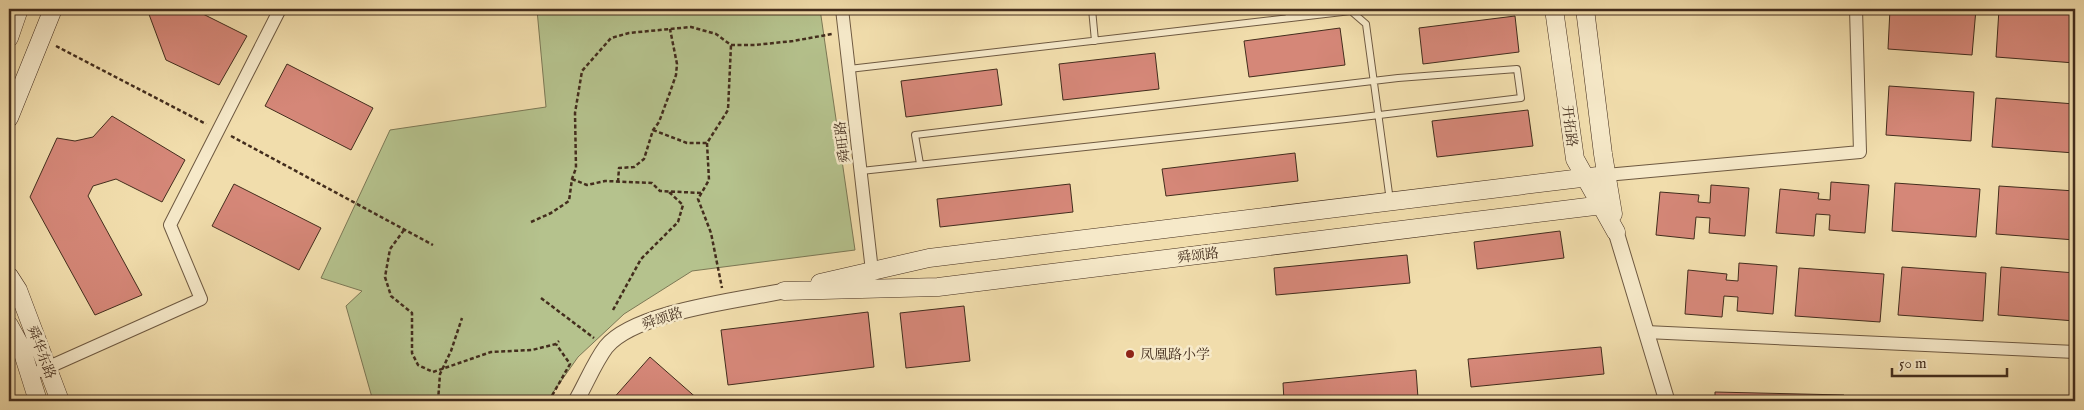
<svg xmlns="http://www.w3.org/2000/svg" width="2084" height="410" font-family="'IM FELL English','Noto Serif SC',serif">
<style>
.green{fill:#b5c28d;stroke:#7c7855}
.building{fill:#d58778;stroke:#432d1d}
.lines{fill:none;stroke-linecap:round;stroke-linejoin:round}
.service-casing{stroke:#6e5941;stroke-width:8}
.minor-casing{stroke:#6e5941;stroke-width:14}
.tertiary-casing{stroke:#6e5941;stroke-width:17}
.secondary-casing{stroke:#432d1d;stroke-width:19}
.path{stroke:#432d1d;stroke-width:2.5;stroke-dasharray:4 2.5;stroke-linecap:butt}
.service{stroke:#f6e9c9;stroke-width:6}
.minor{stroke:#f6e9c9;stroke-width:12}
.tertiary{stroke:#f6e9c9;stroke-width:15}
.secondary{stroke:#f6e9c9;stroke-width:18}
.poi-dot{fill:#8f2418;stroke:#f6e9c9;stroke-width:2}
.labels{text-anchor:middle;stroke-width:5;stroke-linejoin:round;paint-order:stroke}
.street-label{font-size:14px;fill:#432d1d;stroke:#f6e9c9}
.poi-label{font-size:14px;fill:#432d1d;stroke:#f6e9c9;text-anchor:start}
</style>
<rect width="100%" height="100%" fill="#f1ddac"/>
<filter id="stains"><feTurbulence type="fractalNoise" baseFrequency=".004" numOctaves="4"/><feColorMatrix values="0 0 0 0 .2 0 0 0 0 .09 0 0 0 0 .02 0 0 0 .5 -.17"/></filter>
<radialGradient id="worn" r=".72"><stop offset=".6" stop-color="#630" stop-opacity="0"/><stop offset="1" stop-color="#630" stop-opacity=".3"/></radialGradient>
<path class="green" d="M548,9h272l35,241 -163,21 -68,43 -46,43 -31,44h-174l-27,-95 16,-15 -41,-13 69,-148 156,-23 -9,-97z"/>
<path class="building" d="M147,9h50l2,3 48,24 -28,49 -53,-25z
M1890,9h86l-4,46 -84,-6z
M1999,9l76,5v49l-79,-6z
M1515,16l4,36 -96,12 -4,-36z
M1340,28l5,37 -96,12 -5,-36z
M1155,53l4,36 -96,11 -4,-36z
M287,64l86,44 -22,42 -86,-44z
M997,69l5,36 -96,12 -5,-36z
M1889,86l85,6 -3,49 -85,-6z
M1996,98l79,6v49l-83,-6z
M1528,110l5,36 -96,11 -5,-36z
M112,116l73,44 -23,42 -46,-23 -23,7 -5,10 54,99 -47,20 -65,-118 27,-59 18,3 18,-4z
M1295,153l3,28 -132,15 -4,-27z
M1831,182l38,3 -4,48 -36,-3 1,-15 -14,-1 -2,22 -38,-3 4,-44 39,4 -1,6 12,1z
M1895,183l85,6 -4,48 -84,-6z
M234,184l87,44 -22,42 -87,-44z
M1070,184l3,28 -133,15 -3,-28z
M1711,185l38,3 -4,48 -36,-3 1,-15 -14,-1 -2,22 -38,-4 4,-43 39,3 -1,7 12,1z
M1999,186l76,5v49l-79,-6z
M1560,231l4,27 -87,11 -3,-27z
M1407,255l3,28 -134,12 -2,-27z
M1739,263l38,3 -4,48 -36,-3 1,-14 -14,-1 -2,21 -37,-3 3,-44 39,4 -1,6 12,1z
M1902,267l84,6 -3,48 -85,-6z
M2001,267l74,6v48l-77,-6z
M1799,268l85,6 -4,48 -85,-6z
M964,306l6,55 -64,7 -6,-55z
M868,312l6,55 -146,18 -7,-55z
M1601,347l3,27 -133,13 -3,-28z
M650,357l50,44h-89z
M1416,370l2,28 -30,3h-104l-1,-18z
M1715,392l129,3v6h-129z"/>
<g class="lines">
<defs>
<path id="service" d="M1092,9l3,32
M1288,9l1,9
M849,69l502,-58 15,13 24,177
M861,171l485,-52 175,-21 -4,-29 -119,9 -483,57 5,29"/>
<path id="minor" d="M842,9l30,262
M1606,175l254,-23 -4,-143
M1646,332l429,20
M40,371l161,-72 -31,-74 110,-216"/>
<path id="tertiary" d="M1616,232l51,169
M576,401c10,-17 18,-38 30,-54 28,-35 134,-47 178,-56"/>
<path id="secondary" d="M1554,9l21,150 41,73
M1585,9l18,145 10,60
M9,38l10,-29
M9,118l44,-109
M9,276l9,14 42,111
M820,283l109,-25 677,-83
M784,291l154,-4 673,-83
M9,325l12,22 17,54"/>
</defs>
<use href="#service" class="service-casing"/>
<use href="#minor" class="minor-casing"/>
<use href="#tertiary" class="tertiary-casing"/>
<use href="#secondary" class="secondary-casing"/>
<path class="path" d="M56,46l150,78
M653,130l34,13h20l21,-33 3,-65
M231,136l202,109
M707,143l2,37 -11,19 13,34 11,55
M572,179l15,6 18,-4 47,2 8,8 41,2
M618,182l1,-14 15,-1 10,-8 9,-29 6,-8 10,-27 7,-20 1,-11 -7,-35
M531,222l20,-9 18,-12 3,-22 4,-11 -1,-55 7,-42 29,-33 18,-5 62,-6 25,7 15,11h24l38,-4 39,-7
M404,230l-14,19 -5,28 6,19 21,17v40l6,12 15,7 58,-20 41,-2 24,-6 3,-3
M541,298l53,40
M613,310l28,-51 37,-37 5,-17 -14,-13
M438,401l2,-27 11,-23 11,-33
M549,401l21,-37 -14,-20"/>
<use href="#service" class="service"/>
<use href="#minor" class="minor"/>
<use href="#tertiary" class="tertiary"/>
<use href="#secondary" class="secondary"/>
</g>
<circle class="poi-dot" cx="1130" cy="354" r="5"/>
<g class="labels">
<g class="street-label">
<text transform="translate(1570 126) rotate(83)" y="5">开拓路</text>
<text transform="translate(842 142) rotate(-97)" y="5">舜旺路</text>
<text transform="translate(1198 255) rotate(-7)" y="5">舜颂路</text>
<text transform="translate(662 318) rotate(-18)" y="5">舜颂路</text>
<text transform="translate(42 352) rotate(69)" y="5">舜华东路</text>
</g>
<g class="poi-label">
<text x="1140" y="359">凤凰路小学</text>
</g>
</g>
<rect width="2084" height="410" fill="none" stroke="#f1ddac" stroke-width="30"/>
<rect x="10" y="10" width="2064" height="390" fill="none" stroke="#432d1d" stroke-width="2.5"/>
<rect x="15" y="15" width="2054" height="380" fill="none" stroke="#432d1d"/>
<path d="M1892 368v8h115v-8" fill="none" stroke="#432d1d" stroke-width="2.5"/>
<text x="1899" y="368" font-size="15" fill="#432d1d" stroke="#f6e9c9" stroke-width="4" paint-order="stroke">50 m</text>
<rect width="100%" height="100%" filter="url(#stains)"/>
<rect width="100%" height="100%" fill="url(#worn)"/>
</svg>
